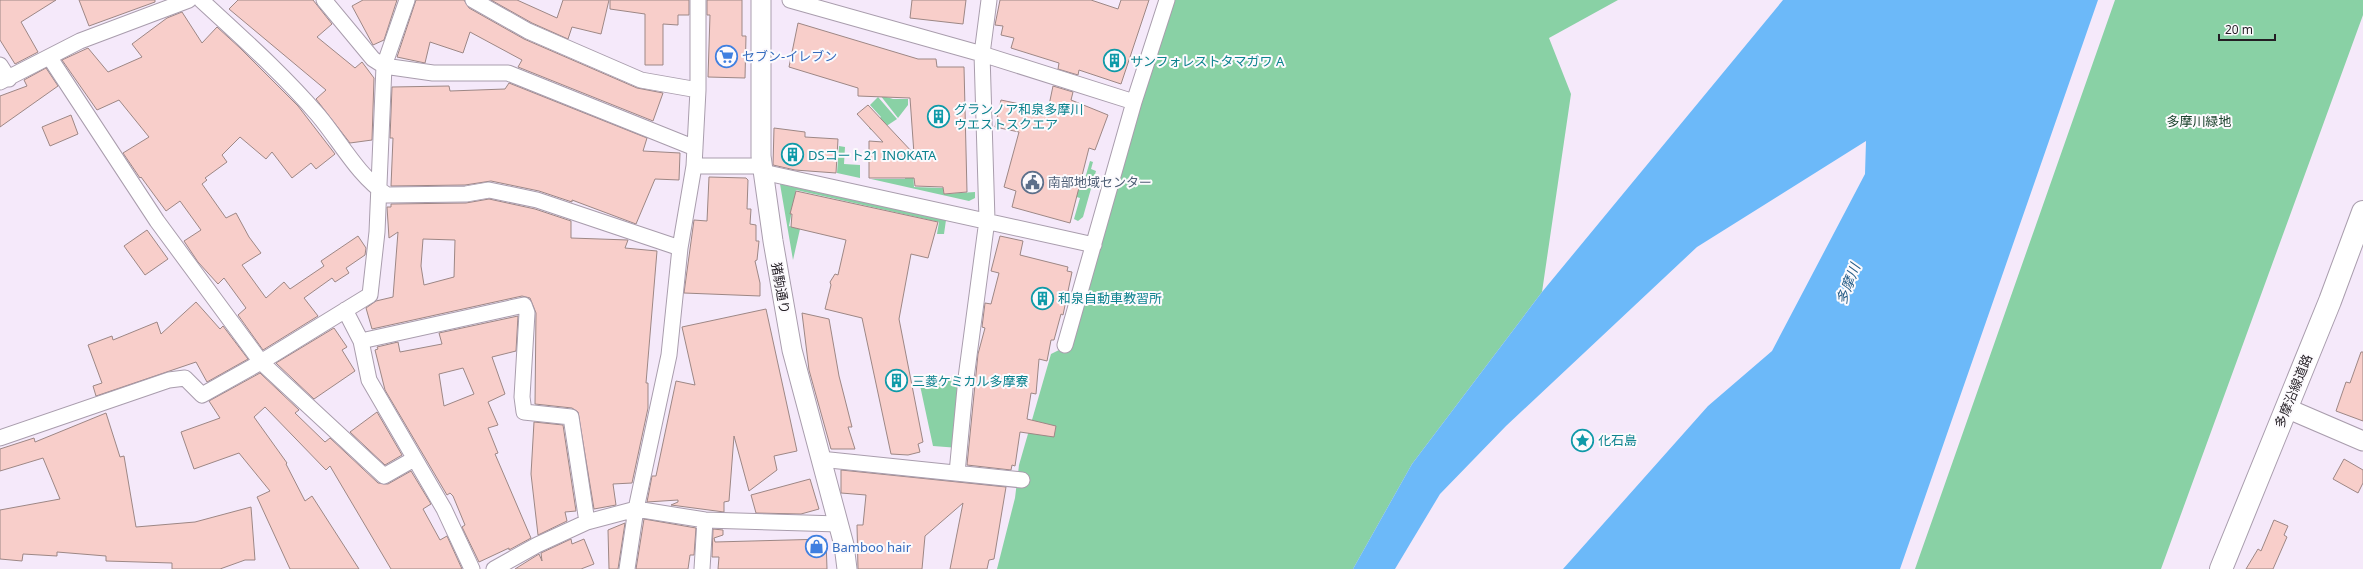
<svg xmlns="http://www.w3.org/2000/svg" width="2363" height="569" font-family="'Noto Sans','Noto Sans JP',sans-serif">
<style>
.green{fill:#89d1a5}
.water{fill:#6cb9f9}
.building{fill:#f8ceca;stroke:#9d8785;fill-rule:evenodd}
.lines{fill:none;stroke-linecap:round;stroke-linejoin:round}
.minor-casing{stroke:#a99dad;stroke-width:17}
.tertiary-casing{stroke:#a99dad;stroke-width:21}
.primary-casing{stroke:#a99dad;stroke-width:24}
.minor{stroke:#fff;stroke-width:15}
.tertiary{stroke:#fff;stroke-width:19}
.primary{stroke:#fff;stroke-width:22}
.labels{text-anchor:middle;stroke-width:4;stroke-linejoin:round;paint-order:stroke}
.shop-label{font-size:13px;fill:#366cbe;stroke:#fcfafd;text-anchor:start}
.culture-label{font-size:13px;fill:#0d838f;stroke:#fcfafd;text-anchor:start}
.park-label{font-size:13px;fill:#1d442e;stroke:#fcfafd}
.service-label{font-size:13px;fill:#4e5e75;stroke:#fcfafd;text-anchor:start}
.street-label{font-size:13px;fill:#231e24;stroke:#fcfafd}
.water-label{font-size:14px;font-style:italic;fill:#255c86;stroke:#fcfafd}
</style>
<rect width="100%" height="100%" fill="#f5e9fa"/>
<path class="green" d="M1172,0h446l-69,38 22,56 -29,198 -130,172 -59,105h-356l18,-71 4,-33 32,-111 18,-9z
M2115,0h248v15l-202,554h-246z
M880,95l13,4h15v6l-10,13z
M878,97l19,22 -12,8 -14,3 -2,-2 12,-11 -11,-12z
M839,146l6,1 -1,17 16,1v13l-23,-5z
M905,155h7l2,32 29,1 1,6 31,-2v6l-6,3 -98,-22h34z
M1090,161l3,1 -2,7 5,2 -13,46 -5,4 -4,-2 6,-21 -17,-5 5,-15 16,4z
M780,184l166,36 -2,14h-7l2,-12 -143,-32 -7,36 11,3 -7,31z
M918,376l48,2 -7,70 -26,-2z"/>
<path class="water" d="M1783,0h315l-198,569h-337l145,-163 64,-55 93,-177 1,-33 -169,106 -191,179 -66,68 -45,75h-42l59,-105 130,-172z"/>
<path class="building" d="M0,0h56l-35,22 17,30 -23,12 -15,-24z
M79,0h76v2l-66,24z
M238,0h75l19,24 -15,13 38,31 7,-6 12,16 -2,62 -22,3 -34,-44 10,-9 -97,-81z
M363,0h34l-13,40 -11,5 -21,-39z
M416,0h48l5,8 55,31 113,49 26,5 -10,28 -135,-54 4,-7 -52,-28 -7,21 -33,-11 -5,21 -28,-6z
M491,0h26l40,18 6,-18h46l-8,34 -29,-7 -4,12 -36,-16z
M610,0h79v15h-11v10l-15,-1v41h-18v-51l-35,-5z
M707,0h35v36h4l-1,42 -37,-1 2,-62h-3z
M912,0h54l-3,24 -53,-6z
M1000,0h91l27,9 3,-9h28l-28,84 -42,-14 -1,5 -20,-6 1,-6 -48,-15 3,-10 -13,-3 2,-9 -8,-1z
M182,12l20,31 15,-16 23,21 58,58 37,48 -19,15 -5,-6 -19,15 -20,-26 -6,7 -26,-22 -18,18 5,7 -22,16 2,2 -5,4 24,34 10,-5 13,24 12,16 -19,12 24,33 18,-16 6,7 34,-23 -3,-5 37,-25 8,12 -1,7 -19,13 3,5 -14,9 -3,-4 -28,20 14,18 -55,34 -25,-35 8,-7 -22,-30 -6,6 -20,-22 -14,-21 17,-11 -21,-29 -14,10 -25,-34 -1,1 -17,-25 26,-16 -30,-37 -22,10 -35,-50 26,-12 20,24 34,-15 -10,-13 35,-26z
M798,23l120,36h18l1,8h27l3,125 -23,2 -1,-7 -28,-1 -1,-8h-45v-37l14,1 -26,-28 11,-9 46,49 -4,-56 -52,-2v-8l-69,-21z
M46,68l12,18 -58,41v-31l27,-10 -3,-6z
M509,83l138,55 -4,13 37,2 -1,27 -24,-1 -19,45 -64,-24v2l-33,-11 -48,-10 -26,4 -74,1 2,-48h-3l2,-51 57,-1 1,5 55,-2z
M1053,86l20,6 -2,8 37,15 -13,35 -6,-2 -19,75 -58,-16 4,-16 -12,-4 15,-55 -24,-5 6,-27 47,10z
M71,115l7,19 -28,12 -8,-19z
M774,128l31,4v5l33,2 -2,34 -41,-3 -22,-5z
M709,177l37,1 2,2 -1,29h4l-1,15 6,1v16h3l-2,19 -2,1 5,22v13l-76,-3 10,-73 13,1z
M796,191l142,31 -10,36 -17,-4 -12,65 24,123 -5,2 2,8 -12,3 -17,-1 -29,-136 -37,-9 6,-24 -1,-3 5,-8 3,1 8,-35 -55,-13 1,-13h-2z
M489,199l46,10 36,12v17l57,2 -3,8 32,3 -11,132h2v25l-16,75 -19,1 3,21 -22,4 -16,-97 -6,-4 -37,-4 1,-91 -6,-15 -8,-2 -150,33 -6,-21 10,-7 17,-4 5,-65 -9,6 -2,-31h4v-3l75,-1zM423,239l32,1 -1,37 -30,8 -3,-19z
M147,230l21,29 -23,16 -21,-29z
M1000,236l23,5 -3,14 48,12 -1,4 5,1 -9,43 -2,-1 -7,26h-3l-4,21 -8,-2 -3,35 -5,-1 -4,26 29,7 -2,11 -34,-5 -5,34 -3,-1 -1,5 -44,-5 11,-111 7,-26 -3,-1 3,-24 6,1 8,-31 -8,-2z
M196,302l24,27 3,-3 25,33 -41,23 -11,-20 -100,34 -3,-10 9,-3 -14,-38 24,-9 1,4 44,-18 4,12z
M766,309l31,142 -23,5 3,14 -28,21 -15,-55 -5,65 -5,1v10l-53,-7 7,-3v-2l-31,2 5,-26h4l20,-95 19,4 -13,-58z
M802,313l27,6 10,57 13,51h-4l7,22h-24l-22,-79z
M518,316l-2,35 -24,6 13,37 -17,8 10,23 -10,3 10,25 -3,1 36,84 -22,12v-2l-30,14 -17,-35 3,-2 -12,-29 -3,-3 -3,2 -62,-105 -10,-40 3,-1 -1,-2 21,-5 2,10 42,-8 -3,-11zM463,368l11,26 -30,12 -5,-32z
M334,328l13,19 -5,3 13,21 -41,28 -38,-36z
M2361,352h2v69l-27,-10 10,-29 4,1z
M260,373l39,37 -4,3 30,29 5,-4 48,45 10,1 23,-13 20,33 -8,5 17,31 7,-4 15,33h-71l-61,-103 -4,4 -61,-63 -11,10 33,46 -1,1 19,37 7,-5 47,73h-69l-33,-72 13,-6 -31,-38 -45,16 -13,-37 39,-14 -11,-17z
M377,412l25,43 -17,10 -35,-33z
M106,413l14,44 4,-1 12,71 59,-5 56,-15 4,53h-10l-25,9h-48v-6l-66,-2v-5l-49,-4v4l-34,-2 -1,7 -22,-2v-49l60,-11 -17,-41 -43,13v-22l34,-11 1,4z
M534,422l29,3 13,86 -11,1 2,9 -29,14 -7,-61z
M2344,459l19,11v13l-5,10 -25,-14z
M841,470l165,17 -12,72 -5,1 -2,9h-37l13,-66 -38,33 -3,33h-64l-1,-44h6l3,-30 -25,-2z
M810,479l9,30 -18,5 -45,-1 -5,-18z
M644,519l52,9 -2,27h-4l-2,14h-52z
M2274,520l14,6 -4,9 3,2 -14,32h-27l12,-20 3,2z
M625,523l-7,46h-9l-1,-39z
M713,529l10,1v5l-9,3 1,4 111,-3 1,30h-109l1,-12h-7z
M571,539l1,5 12,-5 10,25 -13,5h-66l24,-15 3,7 -1,-8z"/>
<g class="lines">
<defs>
<path id="minor" d="M201,0c40,37 81,73 117,115 22,26 40,61 69,80l79,-1 23,-4 48,10 143,48
M324,0l49,59 11,7 49,7h75l187,75
M473,0l55,31 113,49 57,10
M790,0l192,54 152,48
M50,58l107,163 104,141 123,114 30,-17
M0,65l9,14
M0,82l80,-41 109,-41
M694,166h68
M763,172l331,73
M345,310l16,31 8,39 75,129 28,60
M361,341l163,-36 3,8 -5,84 2,15 47,5 16,105
M1065,345l69,-243 33,-102
M0,438l169,-58 16,-2 17,17 59,-33 109,-67 7,-63 7,-166 23,-66
M820,459l202,21
M957,473l9,-95 21,-158 -5,-166 7,-54
M494,569l43,-24 50,-23 49,-13 69,11 134,4
M627,569l9,-60 33,-154 11,-107 14,-82 4,-76v-90
M702,569l3,-49"/>
<path id="tertiary" d="M761,0v156l12,85 19,109 52,195 3,24
M2286,408l77,33"/>
<path id="primary" d="M2221,569l109,-268 33,-89"/>
</defs>
<use href="#minor" class="minor-casing"/>
<use href="#tertiary" class="tertiary-casing"/>
<use href="#primary" class="primary-casing"/>
<use href="#minor" class="minor"/>
<use href="#tertiary" class="tertiary"/>
<use href="#primary" class="primary"/>
</g>
<defs>
<symbol id="supermarket-ring" viewBox="-11 -11 22 22"><circle r="9.5" fill="#fcfafd" stroke="#3f7fe0" stroke-width="1.5"/><path d="M-6-5.5h2.5l.6 2H6L4.5 2H-2.5L-4.4-4H-6ZM-1.5 3.2a1.3 1.3 0 1 0 .1 0ZM3 3.2a1.3 1.3 0 1 0 .1 0Z" fill="#3f7fe0"/></symbol>
<symbol id="building-ring" viewBox="-11 -11 22 22"><circle r="9.5" fill="#fcfafd" stroke="#0f9aa8" stroke-width="1.5"/><path d="M-4-6H4V6H1V3H-1V6H-4ZM-2.5-4.3h1.7v1.8h-1.7ZM.8-4.3h1.7v1.8H.8ZM-2.5-1h1.7V.8h-1.7ZM.8-1h1.7V.8H.8Z" fill="#0f9aa8"/></symbol>
<symbol id="civic-ring" viewBox="-11 -11 22 22"><circle r="9.5" fill="#fcfafd" stroke="#5c6f8a" stroke-width="1.5"/><path d="M-.6-6.5H3V-4.5H.6V-3L4-1V1h2V6H-6V1h2V-1L-.6-3ZM-1.2 2.5V6h2.4V2.5Z" fill="#5c6f8a"/></symbol>
<symbol id="sight-ring" viewBox="-11 -11 22 22"><circle r="9.5" fill="#fcfafd" stroke="#0f9aa8" stroke-width="1.5"/><path d="M0-6L1.8-2.2L6-1.7L2.9 1.2L3.7 5.4L0 3.3L-3.7 5.4L-2.9 1.2L-6-1.7L-1.8-2.2Z" fill="#0f9aa8"/></symbol>
<symbol id="shop-ring" viewBox="-11 -11 22 22"><circle r="9.5" fill="#fcfafd" stroke="#3f7fe0" stroke-width="1.5"/><path d="M-5-2.5h2.3a2.7 3.5 0 0 1 5.4 0H5L5.5 6h-11ZM-1.5-2.5h3a1.5 2.3 0 0 0-3 0Z" fill="#3f7fe0"/></symbol>
</defs>
<g fill-rule="evenodd">
<use href="#supermarket-ring" x="714" y="44" width="25" height="25"/>
<use href="#building-ring" x="1102" y="48" width="25" height="25"/>
<use href="#building-ring" x="926" y="104" width="25" height="25"/>
<use href="#building-ring" x="780" y="142" width="25" height="25"/>
<use href="#civic-ring" x="1020" y="170" width="25" height="25"/>
<use href="#building-ring" x="1030" y="286" width="25" height="25"/>
<use href="#building-ring" x="884" y="368" width="25" height="25"/>
<use href="#sight-ring" x="1570" y="428" width="25" height="25"/>
<use href="#shop-ring" x="804" y="534" width="25" height="25"/>
</g>
<g class="labels">
<g class="shop-label">
<text x="742" y="61">セブン-イレブン</text>
<text x="832" y="552">Bamboo hair</text>
</g>
<g class="culture-label">
<text x="1130" y="66">サンフォレストタマガワ A</text>
<text x="954" y="114">グランノア和泉多摩川<tspan x="954" dy="15">ウエストスクエア</tspan></text>
<text x="808" y="160">DSコート21 INOKATA</text>
<text x="1058" y="303">和泉自動車教習所</text>
<text x="912" y="386">三菱ケミカル多摩寮</text>
<text x="1598" y="445">化石島</text>
</g>
<g class="park-label">
<text x="2199" y="126">多摩川緑地</text>
</g>
<g class="service-label">
<text x="1048" y="187">南部地域センター</text>
</g>
<g class="street-label">
<text transform="translate(781 288) rotate(80)" y="5">猪駒通り</text>
<text transform="translate(2293 391) rotate(-68)" y="5">多摩沿線道路</text>
</g>
<g class="water-label">
<text transform="translate(1848 284) rotate(-69)" y="5">多摩川</text>
</g>
</g>
<path d="M2219 34v6h56v-6" fill="none" stroke="#231e24" stroke-width="2"/>
<text x="2225" y="34" font-size="12" fill="#231e24" stroke="#fcfafd" stroke-width="3" paint-order="stroke">20 m</text>
</svg>
